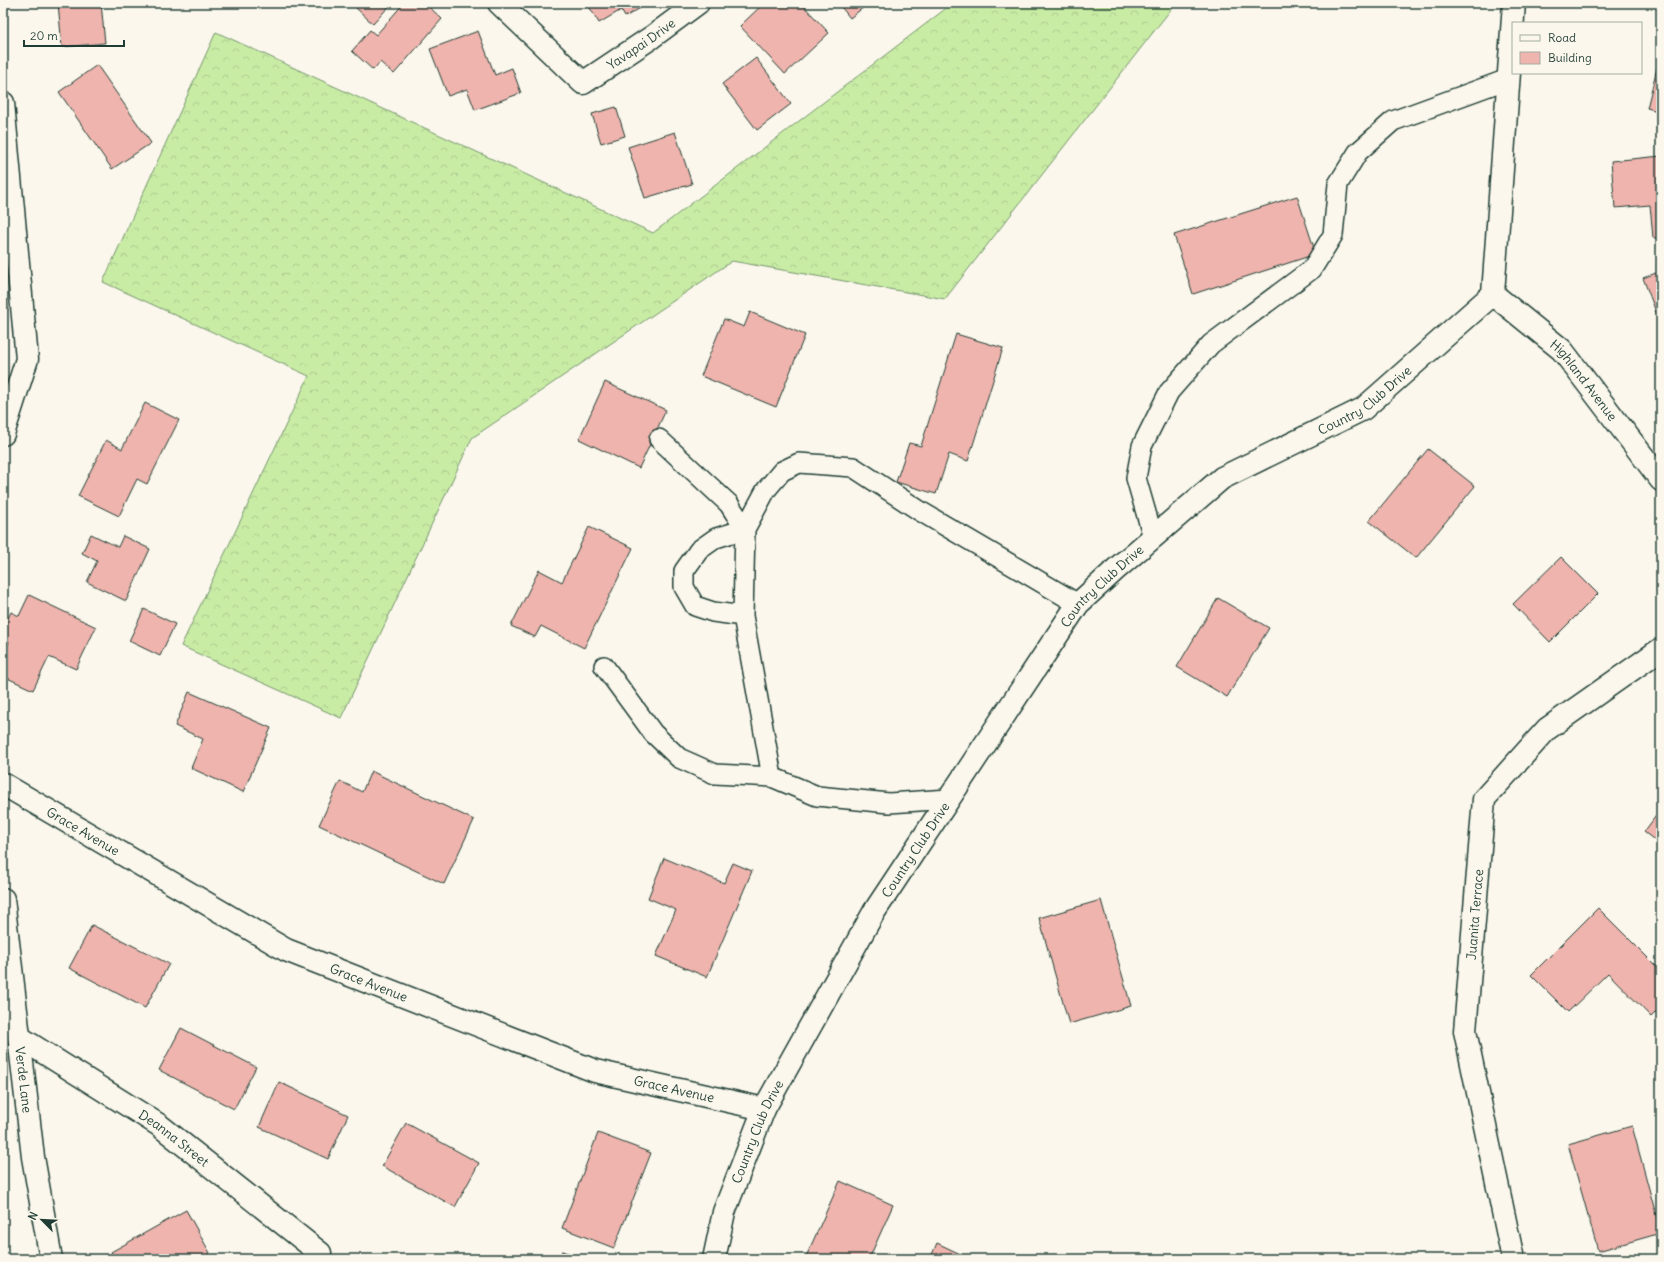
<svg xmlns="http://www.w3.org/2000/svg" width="1664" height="1262" font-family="Delius,sans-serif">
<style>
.forest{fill:url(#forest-crowns);stroke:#74946c}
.building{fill:#efb4ad;stroke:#1f3d34}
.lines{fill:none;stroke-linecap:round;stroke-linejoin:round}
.service-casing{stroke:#1f3d34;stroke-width:22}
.minor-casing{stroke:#1f3d34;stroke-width:25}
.service{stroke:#fbf7ec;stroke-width:19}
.minor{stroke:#fbf7ec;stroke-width:22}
.labels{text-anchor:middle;stroke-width:4;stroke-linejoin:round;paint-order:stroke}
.street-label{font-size:13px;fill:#1f3d34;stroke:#fbf7ec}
</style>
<defs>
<pattern id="forest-crowns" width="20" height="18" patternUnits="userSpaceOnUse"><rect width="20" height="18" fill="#c9eca5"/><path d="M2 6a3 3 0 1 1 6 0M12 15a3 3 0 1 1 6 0" fill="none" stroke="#accb8f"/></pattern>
</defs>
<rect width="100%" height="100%" fill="#fbf7ec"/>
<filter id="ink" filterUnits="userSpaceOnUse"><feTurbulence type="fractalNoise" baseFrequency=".025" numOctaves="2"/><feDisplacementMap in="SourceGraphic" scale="8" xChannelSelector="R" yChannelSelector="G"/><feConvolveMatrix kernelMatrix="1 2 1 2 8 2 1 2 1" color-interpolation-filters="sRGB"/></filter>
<g filter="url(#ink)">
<path class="forest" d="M953,3h223l-231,296 -213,-38 -260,177 -131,280 -160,-72 128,-270 -206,-94 113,-250 437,201z"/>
<path class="building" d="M58,3h43l4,40 -43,4z
M359,3h33l-19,21 -18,-17z
M404,3h21l17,16 -48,55 -14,-12 -7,8 -21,-19 18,-21 6,5z
M587,3h62l-24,14 -4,-7 -22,13z
M764,3h37l28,30 -44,41 -45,-48z
M838,3h31l-19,15z
M478,31l17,44 17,-7 9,25 -46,17 -8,-21 -19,7 -18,-47z
M756,58l35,46 -34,26 -35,-46z
M1658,64l3,1v47l-14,-4z
M97,65l54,78 -39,26 -53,-77z
M616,107l9,29 -24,7 -9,-29z
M675,132l17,52 -47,14 -17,-51z
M1661,156v82h-8l-3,-33 -35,3 -4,-47z
M1297,196l19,58 -123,40 -19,-59z
M1661,271v54l-18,-47z
M750,312l55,23 -29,72 -75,-31 23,-57 20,8z
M956,334l47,14 -35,113 -19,-7 -13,40 -40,-12 13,-39 12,3z
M605,382l61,28 -27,58 -60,-29z
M145,403l34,17 -32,64 -10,-5 -18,37 -41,-20 28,-56 16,9z
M1428,449l47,37 -59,72 -47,-37z
M589,527l44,21 -49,100 -43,-22 -6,11 -24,-11 28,-56 23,12z
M91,534l27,13 5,-11 27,13 -24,52 -39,-19 10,-21 -15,-8z
M1561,557l37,37 -48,48 -37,-38z
M29,595l67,32 -20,42 -27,-12 -16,33 -30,-14v-21l6,-13 -6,-3v-11l8,-16 8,4z
M1218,598l51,30 -42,69 -50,-30z
M144,609l31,15 -15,32 -31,-15z
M189,692l82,36 -28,64 -52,-24 12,-29 -28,-13z
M371,771l103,49 -30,64 -125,-59 21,-44 22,11z
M1661,809v36l-17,-13z
M664,858l60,25 9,-20 19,8 -45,106 -51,-21 20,-46 -28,-12z
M1101,900l30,106 -62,18 -30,-106z
M1598,908l63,63v36l-10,10 -43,-44 -40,39 -37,-37z
M92,925l77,39 -24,44 -76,-40z
M181,1028l75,39 -22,42 -75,-39z
M279,1082l69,33 -20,44 -69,-32z
M406,1123l73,40 -24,44 -73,-41z
M1632,1126l29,107 -63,18 -30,-107z
M598,1133l53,20 -37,95 -52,-20z
M840,1181l53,24 -24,54h-64z
M186,1210l24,43 -12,6h-83l-4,-7z
M937,1243l34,16h-41z
M562,1251l22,8h-26z"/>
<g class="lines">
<defs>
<path id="service" d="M659,439l70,65 16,25 -29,9 -17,12 -15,21v16l11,19 18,6 30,4
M1153,537l-17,-59 6,-32 27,-54 42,-48 101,-75 21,-34 5,-51 20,-32 35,-31 115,-42
M604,666l49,67 26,25 36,16 57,3
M949,799l-60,4 -72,-7 -45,-19 -29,-161 2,-87 21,-39 16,-19 17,-8 54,4 67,44 158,93"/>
<g id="minor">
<path id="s1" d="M499,3l84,80 69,-46 46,-34"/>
<path d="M3,103l24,256 -24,75"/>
<path id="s2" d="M1493,294l69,56 99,130"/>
<path id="s3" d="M3,784l283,166 309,121 169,38"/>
<path id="s4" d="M3,899l30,258 18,102"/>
<path id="s5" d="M19,1037l140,88 161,128"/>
<path id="s6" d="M714,1259l10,-47 40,-103 110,-197 204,-308 37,-34 107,-92 141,-69 130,-115 21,-291"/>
<path id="s7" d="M1513,1259l-48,-228 19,-232 63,-70 114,-80"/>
</g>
</defs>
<use href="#service" class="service-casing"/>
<use href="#minor" class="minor-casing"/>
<use href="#service" class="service"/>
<use href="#minor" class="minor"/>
</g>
</g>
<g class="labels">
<g class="street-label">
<text dy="5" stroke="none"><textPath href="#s1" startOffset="186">Yavapai Drive</textPath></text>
<text dy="5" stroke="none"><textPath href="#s2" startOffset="126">Highland Avenue</textPath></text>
<text dy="5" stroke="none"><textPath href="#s6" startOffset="1108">Country Club Drive</textPath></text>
<text dy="5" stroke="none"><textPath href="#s6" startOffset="783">Country Club Drive</textPath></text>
<text dy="5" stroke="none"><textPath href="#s3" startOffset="93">Grace Avenue</textPath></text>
<text dy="5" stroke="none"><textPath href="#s6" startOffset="459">Country Club Drive</textPath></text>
<text dy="5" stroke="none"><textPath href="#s7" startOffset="350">Juanita Terrace</textPath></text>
<text dy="5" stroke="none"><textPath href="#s3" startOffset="417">Grace Avenue</textPath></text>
<text dy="5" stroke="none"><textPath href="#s4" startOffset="182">Verde Lane</textPath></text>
<text dy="5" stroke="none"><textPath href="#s3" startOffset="741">Grace Avenue</textPath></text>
<text dy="5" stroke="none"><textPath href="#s6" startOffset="135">Country Club Drive</textPath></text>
<text dy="5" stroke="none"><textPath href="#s5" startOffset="185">Deanna Street</textPath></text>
</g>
</g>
<rect width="1664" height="1262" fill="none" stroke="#fbf7ec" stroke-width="16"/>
<rect x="8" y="8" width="1648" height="1246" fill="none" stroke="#1f3d34" stroke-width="1.5" filter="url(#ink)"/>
<rect x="1512" y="22" width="130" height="52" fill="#fbf7ec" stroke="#a3ada2"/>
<rect x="1520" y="35" width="20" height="6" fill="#fbf7ec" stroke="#a3ada2"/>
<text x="1548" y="42" font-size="12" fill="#1f3d34">Road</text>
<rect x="1520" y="52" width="20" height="12" fill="#efb4ad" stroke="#a3ada2"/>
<text x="1548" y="62" font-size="12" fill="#1f3d34">Building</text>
<g transform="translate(42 1220) rotate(294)" stroke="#fbf7ec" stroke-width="3" paint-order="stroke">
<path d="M0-3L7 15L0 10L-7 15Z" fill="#1f3d34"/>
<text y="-6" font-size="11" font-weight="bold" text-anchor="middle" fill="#1f3d34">N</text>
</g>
<path d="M24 40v6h100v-6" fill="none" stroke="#1f3d34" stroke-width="2"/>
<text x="30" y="40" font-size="12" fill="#1f3d34" stroke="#fbf7ec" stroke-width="3" paint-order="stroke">20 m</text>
</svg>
